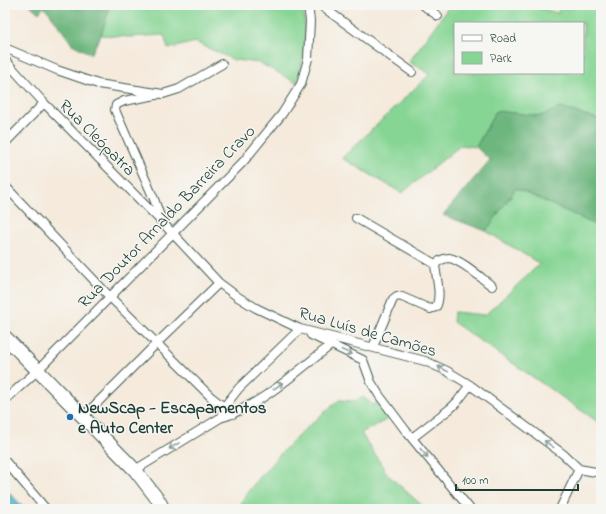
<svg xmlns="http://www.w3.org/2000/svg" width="606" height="514" font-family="'Indie Flower',sans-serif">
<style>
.green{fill:#87d594;stroke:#538964;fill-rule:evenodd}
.forest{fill:#6db67e;stroke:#467a59}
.water{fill:#3eacbb;stroke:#2e7478}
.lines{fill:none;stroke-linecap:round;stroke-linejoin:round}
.minor-casing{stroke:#3f574d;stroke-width:10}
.trunk-casing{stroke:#3f574d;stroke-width:15}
.minor{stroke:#fff;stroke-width:8}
.trunk{stroke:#fff;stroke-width:13}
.oneway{stroke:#8f9e9a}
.poi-dot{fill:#1f6fb2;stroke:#f6f6f2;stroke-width:1.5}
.labels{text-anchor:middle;stroke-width:3;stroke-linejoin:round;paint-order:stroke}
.street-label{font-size:17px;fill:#1f3d34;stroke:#f6f6f2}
.poi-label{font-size:17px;font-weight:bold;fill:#1f3d34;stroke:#f6f6f2;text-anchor:start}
</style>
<rect width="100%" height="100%" fill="#f6f6f2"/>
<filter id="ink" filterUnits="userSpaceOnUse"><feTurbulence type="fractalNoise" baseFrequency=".025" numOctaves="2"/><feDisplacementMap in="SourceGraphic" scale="8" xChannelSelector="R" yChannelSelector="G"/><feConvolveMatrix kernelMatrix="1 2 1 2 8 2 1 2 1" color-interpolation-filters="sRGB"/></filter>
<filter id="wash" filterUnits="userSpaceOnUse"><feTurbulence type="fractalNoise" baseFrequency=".012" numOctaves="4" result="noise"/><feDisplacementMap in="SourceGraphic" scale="16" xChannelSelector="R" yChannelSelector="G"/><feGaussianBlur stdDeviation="0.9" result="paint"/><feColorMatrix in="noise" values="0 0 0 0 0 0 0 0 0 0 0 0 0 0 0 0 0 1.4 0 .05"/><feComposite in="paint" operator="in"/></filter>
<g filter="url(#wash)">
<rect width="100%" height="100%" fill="#f5eadc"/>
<path class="green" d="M80,5h223c3,30 3,49 -6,78l-37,-20 -26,-3 -39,-18 -27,7 -4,-14 -35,2 -28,-2 8,-25 -29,-3z
M450,5h78l30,8 2,-8h41v115l-40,-12 -21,8 -44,-5 -20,36 -15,-2 -59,48 -60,-35 88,-84 -21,-12zM455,23h128v50h-128z
M516,188l65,30 20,10v196l-148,-102 1,-10 31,3 55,-51 -54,-33z
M363,397l10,8 5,-3 10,17 -27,14 27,42 38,34h-188l11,-19 30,-35 25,-25 35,-30 15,1z"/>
<path class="forest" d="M30,5h50v2l29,3 -8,25 -10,19 -19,-10 -24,-33 -5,-4 -4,6z
M561,108l40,12v108l-20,-10 -65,-30 -30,43 -43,-16 47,-55 -14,-13 20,-36 44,5z"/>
<path class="water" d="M5,488l20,21h-20z"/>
</g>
<g filter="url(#ink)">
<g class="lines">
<defs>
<path id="minor" d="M320,5l92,67
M423,5l15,11
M5,48l52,22 41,14 65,10 16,-5 43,-25
M5,60l39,43 99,100 18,18 58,62 19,14 18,11 44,21 125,32 22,10 23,14 93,69 16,15 22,4
M156,95l-32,6 -8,4 -1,5 39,89 7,20
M5,143l39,-40
M5,186l105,111 101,100 22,17
M356,218l79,46
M311,335l52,25 8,22 8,13 27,36 64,78
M373,347l20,-48 4,-3 5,1 28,12 6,-2c6,-12 0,-29 -1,-43 4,-3 9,-6 14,-6 13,2 32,20 43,28
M5,400l33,-30 205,-208 39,-48 19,-30 7,-25 2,-38 -2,-16
M222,412l2,-5 15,-19 61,-59
M83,417l74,-74 62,-60
M412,438l39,-30 6,-6 13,-17
M5,461l41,48
M135,470l85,-52c41,-12 77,-47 111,-73
M560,509l19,-40"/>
<path id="trunk" d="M5,337l130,133 24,31 4,8"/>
</defs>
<use href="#minor" class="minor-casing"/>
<use href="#trunk" class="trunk-casing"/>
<use href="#minor" class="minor"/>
<use href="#trunk" class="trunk"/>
</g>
<defs><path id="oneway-shaft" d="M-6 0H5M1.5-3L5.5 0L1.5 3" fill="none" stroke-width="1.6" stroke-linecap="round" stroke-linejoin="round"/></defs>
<g class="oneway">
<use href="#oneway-shaft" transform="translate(347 352) rotate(23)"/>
<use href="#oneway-shaft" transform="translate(443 369) rotate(-153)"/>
<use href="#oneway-shaft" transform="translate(278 386) rotate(-36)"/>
<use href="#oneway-shaft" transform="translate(549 444) rotate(-144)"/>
<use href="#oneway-shaft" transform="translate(174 446) rotate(149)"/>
<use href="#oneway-shaft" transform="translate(424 453) rotate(50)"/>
</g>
</g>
<circle class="poi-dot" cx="70" cy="417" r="4"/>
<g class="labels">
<g class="street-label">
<text transform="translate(98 137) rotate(45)" y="6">Rua Cleópatra</text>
<text transform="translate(166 216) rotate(-46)" y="6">Rua Doutor Arnaldo Barreira Cravo</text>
<text transform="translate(368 331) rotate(16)" y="6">Rua Luís de Camões</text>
</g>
<g class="poi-label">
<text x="78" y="413">NewScap - Escapamentos<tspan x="78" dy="20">e Auto Center</tspan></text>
</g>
</g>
<rect width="606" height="514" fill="none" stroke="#f6f6f2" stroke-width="20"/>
<rect x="454" y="22" width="130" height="52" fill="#f6f6f2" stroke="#a0aca6"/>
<rect x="462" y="35" width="20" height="6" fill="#ffffff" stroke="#a0aca6"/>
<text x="490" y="42" font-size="12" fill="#1f3d34">Road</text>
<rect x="462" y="52" width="20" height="12" fill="#87d594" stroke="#a0aca6"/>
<text x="490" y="62" font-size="12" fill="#1f3d34">Park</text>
<path d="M456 484v6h122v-6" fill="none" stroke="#1f3d34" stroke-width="2"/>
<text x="462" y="484" font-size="12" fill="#1f3d34" stroke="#f6f6f2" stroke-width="3" paint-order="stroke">100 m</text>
</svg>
